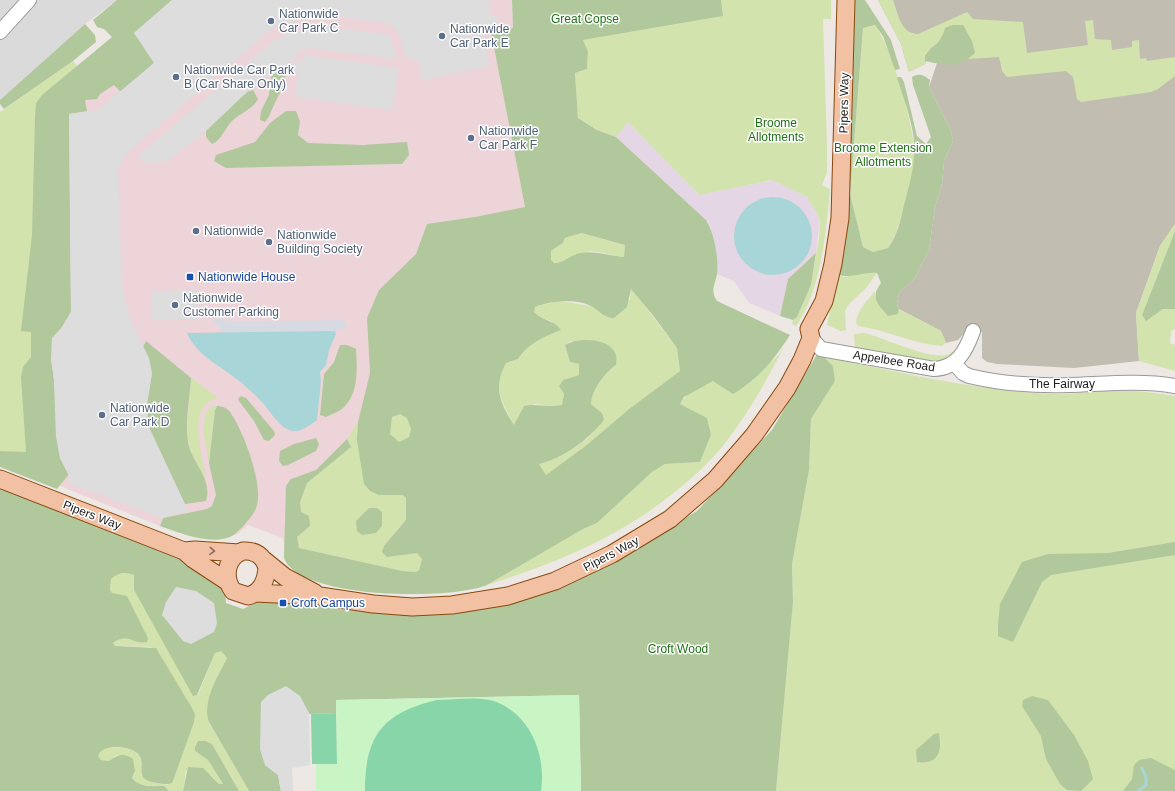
<svg xmlns="http://www.w3.org/2000/svg" width="1175" height="791" font-family="Helvetica,sans-serif">
<style>
.residential{fill:#dbdada}
.commercial{fill:#ecd4d8}
.industrial{fill:#e5d6e5}
.construction{fill:#c1bdb0}
.grass{fill:#d2e3ae}
.forest{fill:#b1c89c;fill-rule:evenodd}
.park{fill:#c9f4c4}
.pitch{fill:#88d5a9}
.parking{fill:#ddd}
.plaza{fill:#d8dae3}
.water{fill:#a8d5d7}
.lines{fill:none;stroke-linecap:round;stroke-linejoin:round}
.stream{stroke:#a8d5d7;stroke-width:3}
.minor-casing{stroke:#9a9a9a;stroke-width:16}
.major-casing{stroke:#87490e;stroke-width:19}
.minor{stroke:#fff;stroke-width:14}
.major{stroke:#f2c1a3;stroke-width:17}
.oneway{stroke:#886f60}
.service-dot{fill:#5c6f8a;stroke:#fff;stroke-width:1.5}
.transit-dot{fill:#1a4fb4;stroke:#fff;stroke-width:1.5}
.labels{text-anchor:middle;stroke-width:3;stroke-linejoin:round;paint-order:stroke}
.service-label{font-size:12px;fill:#4e5e75;stroke:#fff;text-anchor:start}
.park-label{font-size:12px;fill:#1f7016;stroke:#fff}
.street-label{font-size:12px;fill:#1d1d1d;stroke:#fff}
.transit-label{font-size:12px;fill:#164399;stroke:#fff;text-anchor:start}
</style>
<rect width="100%" height="100%" fill="#ede8e3"/>
<path class="residential" d="M0,0h117l-32,24 -85,76z"/>
<path class="commercial" d="M158,0h354l1,28 -22,4 34,175 -7,2 -80,334 -56,50 -41,-5 -42,-14 -11,-8 -2,-4 -3,-24 -35,-13 -9,8 -7,3 -18,2 -19,-1 -35,-11 -100,-40 -11,-11 8,-370z"/>
<path class="industrial" d="M628,122l71,73 74,-15 34,17 13,22 -4,34 -28,26 -8,37 -31,-13 -15,-22 -17,-7 -3,-30 -4,-19 -4,-5 -90,-83z"/>
<path class="construction" d="M878,0h297v224l-15,22 -24,67 3,48 -65,7 -77,-4 -10,-2 -5,-4v-26l-14,-3 -10,11 -12,3 -5,-12 -42,-22 -2,-5 2,-11 16,-15 14,-28 6,-43 7,-23 2,-23 9,-20 -2,-10 -22,-44 8,-24 -11,-2 -1,3 -16,8 -8,-28z"/>
<path class="grass" d="M721,0h110v19h-8l4,128v25l-5,13 8,4c-4,43 -9,102 -34,137l-4,-2 1,-4 4,-3 14,-32 8,-47 1,-19 -13,-22 -35,-17 -73,15 -71,-73 -12,15 -18,-7 -20,-12 -3,-45 12,-4 1,-18 -5,-11 140,-24z
M878,0h15c5,14 8,34 25,34l49,-22 6,7 50,3 4,31 61,-8 -3,-24 8,-1 2,19 16,1 1,10 20,-3v-6l7,-1 1,19 6,-1 1,3 28,-4v19l-17,13 -7,3 -70,10 -4,-3 -4,-22 -7,-6 -59,6 -5,-6 -3,-14 -31,2 6,-6 -12,-28 -13,1 -10,17 -8,5 -6,8v8l-16,8 -8,-28z
M875,25c17,23 39,101 40,130 0,21 -15,76 -27,93l-15,4 -10,-5 -13,-53 13,-166z
M73,61l8,9 -55,383 -26,-2v-339z
M1175,224v7l-33,84 4,5 17,-11h12v20l-4,2 -1,12 5,2v26l-36,-10 -3,-48 24,-67z
M580,233l45,12 -1,12c-12,-1 -26,-7 -38,-5 -10,2 -24,12 -32,11l-3,-3v-9l12,-8 2,-5z
M870,272l7,1 -12,16 -16,15 -4,7 1,19 -5,1 -14,-6 11,-51 6,3z
M631,288l46,60 3,23 -51,38 -41,35 -42,31 -7,-11c18,-4 40,-17 54,-31 4,-5 6,-14 9,-20l-11,-9c1,-15 14,-31 25,-39l-45,-24 -6,4 5,17 9,2v11l-16,5 -4,6 5,8 -2,12h-7l-21,-2 -20,21c-13,-24 -21,-36 -8,-62l12,-4c10,-16 26,-22 43,-29l-10,-9 -12,-4 -5,-5v-5l25,-6 32,5 39,-6z
M875,291v7l23,16 1,-5 42,22 5,12 -4,3c-29,-2 -55,-16 -84,-20l-2,-3c1,-13 11,-22 19,-32z
M864,333c19,4 69,29 85,21 4,-2 7,-5 10,-8l-6,11 -19,7 -79,-15 -1,-15z
M790,335c-20,39 -40,77 -68,112 -13,16 -30,31 -46,44 -56,46 -120,72 -189,94l96,-56 14,-6 55,-51 13,-8 35,-2 11,-27 -4,-16 -27,-15c14,-25 70,-30 93,-44 7,-4 13,-18 17,-25z
M824,357c76,15 153,34 230,37 17,1 35,-3 52,-4 23,0 46,2 69,6v395h-399l17,-189 -1,-38 17,-94 2,-51 24,-38 -2,-15z
M191,378l26,19v1c-32,9 -14,58 -11,82l-17,-32 -2,-16z
M213,406h4l-2,4 -6,53 -6,-34 3,-17z
M400,414l7,4 4,11 -2,8 -10,5 -9,-8 2,-16z
M358,422l-1,18 22,55h24l3,3v22l-22,26 33,7 5,6 -3,11 -3,2 -14,-1 -103,-23 -2,-11 13,-11 -9,-14 -1,-10 7,-19 44,-36 -4,-8z
M129,573l5,2v15l64,105 17,-42 6,-3 6,8c-9,19 -24,40 -19,62l41,71h-10l-27,-47 -14,-3 -3,6v4l13,9 15,24h-4l-8,-9 -25,-4 -3,20h-14l-7,-5c-11,1 -23,1 -30,-8l3,-6 -18,-17 -8,6 -8,-1 -3,-4c5,-14 37,-9 41,0 3,5 2,13 2,19l10,7 17,3 -16,-138 -37,-1 -2,-3c10,-7 12,-4 22,-2 4,1 9,-2 13,-3l-21,-41 -15,-4 -2,-3 1,-11 4,-4z"/>
<path class="forest" d="M117,0h55l-38,33 21,29 -34,30 -7,-7 -14,9 -3,5 -12,1 2,11 -18,3 2,198 -9,15 -11,31 3,22 6,78 9,16 -12,15 -57,-22v-16l26,1 -5,-75 2,-10 8,-10v-25l-10,-1 11,-96 3,-118 1,-14 6,-8 70,-58 -8,-8 -7,-2 -4,-7z
M512,0h209l2,16 -140,24 5,11 -1,18 -12,4 3,45 19,12 19,7 90,83c8,12 13,39 11,54 -2,11 -7,17 0,27l73,34c-16,25 -31,43 -57,59l-20,-13 -29,16 -4,7 27,14 4,17 -11,27 -35,2 -13,8 -55,51 -14,6 -96,56c-36,15 -186,15 -203,-27l2,-72 5,-7 25,-9 31,-31 4,8 -44,36 -7,19 1,10 8,4 1,10 -13,11 2,11 103,23 14,1 3,-2 3,-11 -5,-6 -30,4 -5,-5 2,-6 22,-26v-22l-3,-3h-24l-9,-4 -6,-7 -7,-44 1,-18 12,-49 -3,-55 12,-28 37,-36 11,-30 48,-7 50,-10 -34,-175 22,-4zM581,233l44,12 -1,12c-14,-1 -30,-7 -44,-4 -9,2 -18,11 -26,10l-3,-3v-9l12,-8 2,-5zM631,289l24,29 22,30 3,23 -51,38 -41,35 -42,31 -7,-11c25,-6 49,-24 65,-44l-2,-7 -11,-9c1,-15 14,-31 25,-39 0,-3 1,-7 0,-10 -6,-18 -38,-18 -51,-10l5,17 9,2v11l-16,5 -4,6 5,8 -2,11c-13,3 -25,-2 -38,1l-10,19c-14,-22 -21,-37 -8,-62l12,-4c10,-16 26,-22 43,-29 -6,-10 -19,-9 -27,-18l1,-5c15,-6 42,-9 58,0 7,5 12,11 21,11l13,-11zM400,414l7,4 4,11 -2,8 -10,5 -9,-8 2,-17z
M853,0h12l26,40 9,29 -5,1 -12,-34 -8,-11 -12,3 -13,166 13,53 10,5 15,-4c9,-12 13,-28 16,-43 4,-15 9,-32 10,-48 3,-26 -10,-56 -17,-80h4l3,5 13,54 9,8 5,-7 -18,-52 -1,-8c7,-4 12,-2 18,3l-1,7 22,44 2,10 -9,20 -2,23 -7,23 -6,43 -14,28 -16,15 -2,11 2,5 -1,5 -10,2c-11,-13 -18,-18 -7,-33l-4,-10c-13,-2 -28,7 -39,1z
M85,24l10,11 1,7 -23,19 -69,48 -4,-5v-4z
M953,25h10l9,16 3,12c-16,14 -29,13 -49,8l-1,-5c8,-10 17,-14 20,-28z
M285,69c2,17 -5,22 -11,36 -3,6 -4,11 -9,17l-5,-2 1,-9 8,-16 2,-18 8,-7z
M253,90l5,9c-5,10 -18,14 -26,22 -8,8 -10,19 -20,23l-6,-7v-8l41,-37z
M286,111h10l4,11 -2,13 10,8 55,2 44,-3 2,13 -7,9h-4l-172,4 -12,-7 2,-6 39,-13 15,-19z
M1175,231v78h-12l-17,12 -4,-6z
M816,253l-5,32 -14,32 -4,3 -13,-4 8,-37z
M146,341l45,37c-1,20 -8,53 -1,72 7,17 22,32 16,51l-21,3 -37,-78 -1,-22 5,-31 -9,-26z
M340,345h7l9,4c1,18 3,42 -11,57 -4,5 -13,8 -19,11l-6,-2 4,-41 10,-12z
M816,356l8,1 9,9 2,15 -24,38 -2,51 -17,94 1,38 -17,189h-195l-2,-96 -243,5v13l-27,1v-1l-44,52 13,10 3,16h-32l-41,-71c-5,-22 10,-43 19,-62l-6,-7 -6,2 -18,42 -4,1 -59,-106v-15c-8,-3 -17,-2 -23,4l-1,11 2,3 15,3 21,42 -1,4c-14,3 -20,-10 -34,1l2,3 41,2 36,60 3,6 -1,8 -20,56 -2,5c-5,2 -10,1 -15,0 -27,-4 -8,-19 -20,-30 -9,-7 -34,-10 -39,3l3,4 8,1c9,-6 14,-9 24,-2l2,12 -3,7c8,10 20,8 32,8l5,5h-169v-304l195,77 30,23 1,16 17,6 21,-10 107,14 108,-4 109,-34 109,-64 75,-81z
M241,396l5,2 28,33 1,4 -6,6 -5,-1 -10,-19 -15,-20 -1,-2z
M217,406c5,0 10,2 13,6 13,18 35,75 26,96 -2,7 -18,25 -24,28 -20,10 -53,-3 -72,-10l3,-8 44,-9 5,-3 4,-11 -7,-32 6,-53z
M316,438l3,6 -3,7 -28,14 -5,1 -4,-5 1,-10 14,-7z
M369,508h8l5,4v14l-6,7 -14,2 -5,-4 -1,-10z
M1175,542v13l-124,20 -9,7 -29,60 -15,-6v-12l2,-20 22,-42 26,-8 60,-1z
M1032,696l16,4 26,35 14,26 5,18 -12,12 -14,-1 -7,-6 -14,-25 -5,-23 -19,-30 1,-6z
M939,733c3,18 0,32 -22,29l-1,-12 18,-16z
M198,741h7l7,3 27,47h-56l5,-24 15,1 16,16h4l-15,-24 -13,-9v-4z
M1151,758l24,12v21h-52l9,-12 2,-14 5,-5z"/>
<path class="park" d="M579,695l2,96h-265v-27l21,-1 -1,-63z"/>
<path class="pitch" d="M437,700c19,0 46,-5 64,4 32,16 45,54 40,87h-176c0,-56 18,-78 72,-91z
M336,713l1,51h-25l-1,-50z"/>
<path class="parking" d="M172,0h318l-1,5 2,10 7,1v8l-15,2 6,40 -66,14 -4,-20 -7,1 -5,-5 -12,-29 -8,-4 -68,-9 -45,13 -144,123 -9,13 -3,6 4,114 3,19 9,26 15,30 3,15 -5,31 1,21 40,86 -25,7 -94,-35 1,-5 -10,-20 -4,-21 -2,-57 -3,-22 1,-20 10,-11 9,-15 -2,-198 29,-4 56,-47 -20,-30z
M320,26l70,9 6,24 -86,-11 -14,3 1,6 -50,35 -41,39 -40,31 -20,1 -7,-8 132,-112 10,-6z
M304,55l94,13 -6,42 -97,-13 3,-24 -5,-1 1,-11 9,1z
M200,290v29l-49,1v-29z
M176,587l20,4 18,12 3,20 -3,9 -23,12 -8,-3 -21,-26 4,-13z
M286,686l14,10 9,17 1,52 -18,3 1,23h-12l-3,-16 -13,-10 -5,-16 1,-47 7,-7z"/>
<path class="plaza" d="M220,314l3,5 7,3 107,-2 4,-2 7,9 -13,4 -113,2 -4,-8 -6,-1z"/>
<path class="water" d="M734 236a39 39 0 1 1 78 0a39 39 0 1 1-78 0Z
M335,331l1,3 -7,16 -3,15 -6,7 1,9 -4,39c-8,6 -18,14 -28,10 -13,-6 -19,-20 -28,-29 -7,-7 -15,-15 -23,-21 -19,-15 -41,-24 -51,-47z"/>
<g class="lines">
<path class="stream" d="M1138,791l8,-6v-7l-4,-10"/>
<defs>
<path id="minor" d="M0,32l29,-32
M811,338l10,11 113,20c23,-1 32,-18 39,-38
M954,363l9,10 6,3c33,8 66,10 100,9 35,-1 71,-5 106,1"/>
<path id="major" d="M0,479l184,72 9,8 35,23
M184,551l11,-1 44,3
M243,551c12,-1 21,5 24,17 -1,12 -6,25 -19,28l-15,-5c-10,-14 -7,-34 10,-40z
M264,560l21,17 30,16
M255,593l65,3 53,8 39,3 40,-2 56,-9 47,-15 57,-27 58,-35 45,-39 39,-45 33,-47 15,-28 9,-22 -2,-9 15,-28 9,-37 7,-46 6,-218"/>
</defs>
<use href="#minor" class="minor-casing"/>
<use href="#major" class="major-casing"/>
<use href="#minor" class="minor"/>
<use href="#major" class="major"/>
</g>
<defs><path id="oneway-chevron" d="M-2-3.5L2.5 0L-2 3.5" fill="none" stroke-width="1.6" stroke-linecap="round" stroke-linejoin="round"/></defs>
<use class="oneway" href="#oneway-chevron" transform="translate(212 551) rotate(4)"/>
<g class="service-dot">
<circle cx="271" cy="21" r="4"/>
<circle cx="442" cy="36" r="4"/>
<circle cx="176" cy="77" r="4"/>
<circle cx="471" cy="138" r="4"/>
<circle cx="196" cy="231" r="4"/>
<circle cx="269" cy="242" r="4"/>
<circle cx="175" cy="305" r="4"/>
<circle cx="102" cy="415" r="4"/>
</g>
<g class="transit-dot">
<rect x="186" y="273" width="8" height="8" rx="2"/>
<rect x="279" y="599" width="8" height="8" rx="2"/>
</g>
<g class="labels">
<g class="service-label">
<text x="279" y="18">Nationwide<tspan x="279" dy="14">Car Park C</tspan></text>
<text x="450" y="33">Nationwide<tspan x="450" dy="14">Car Park E</tspan></text>
<text x="184" y="74">Nationwide Car Park<tspan x="184" dy="14">B (Car Share Only)</tspan></text>
<text x="479" y="135">Nationwide<tspan x="479" dy="14">Car Park F</tspan></text>
<text x="204" y="235">Nationwide</text>
<text x="277" y="239">Nationwide<tspan x="277" dy="14">Building Society</tspan></text>
<text x="183" y="302">Nationwide<tspan x="183" dy="14">Customer Parking</tspan></text>
<text x="110" y="412">Nationwide<tspan x="110" dy="14">Car Park D</tspan></text>
</g>
<g class="park-label">
<text x="585" y="23">Great Copse</text>
<text x="776" y="127">Broome<tspan x="776" dy="14">Allotments</tspan></text>
<text x="883" y="152">Broome Extension<tspan x="883" dy="14">Allotments</tspan></text>
<text x="678" y="653">Croft Wood</text>
</g>
<g class="street-label">
<text transform="translate(844 103) rotate(-89)" y="4">Pipers Way</text>
<text transform="translate(894 361) rotate(9)" y="4">Appelbee Road</text>
<text x="1062" y="388">The Fairway</text>
<text transform="translate(92 515) rotate(21)" y="4">Pipers Way</text>
<text transform="translate(611 554) rotate(-28)" y="4">Pipers Way</text>
</g>
<g class="transit-label">
<text x="198" y="281">Nationwide House</text>
<text x="291" y="607">Croft Campus</text>
</g>
</g>
</svg>
